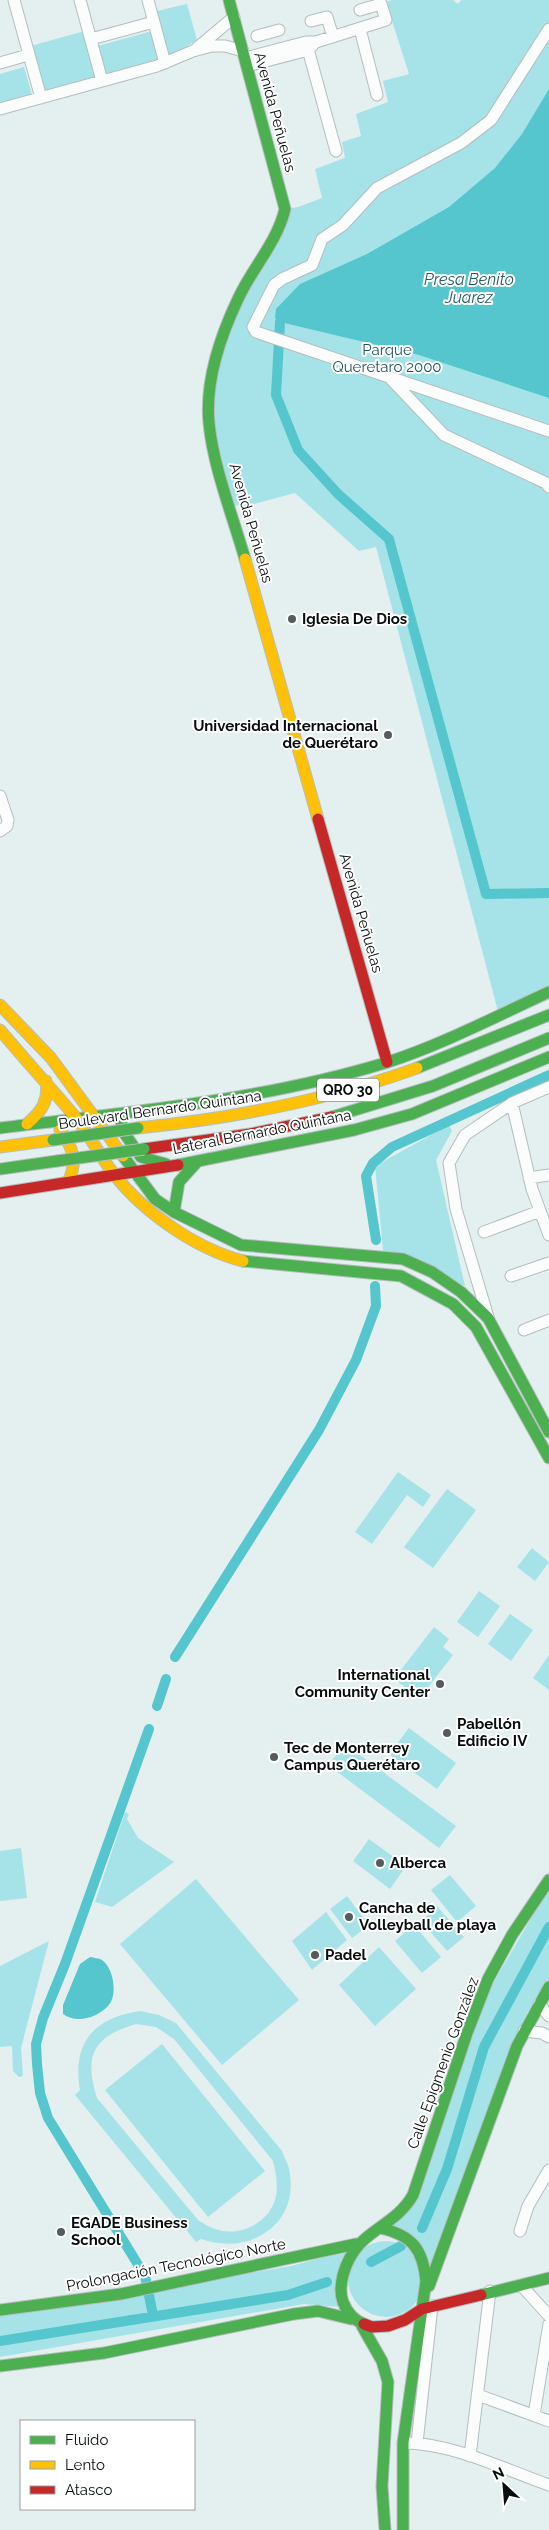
<svg xmlns="http://www.w3.org/2000/svg" width="549" height="2530" font-family="Raleway,sans-serif">
<style>
.green{fill:#a5e3e8;fill-rule:evenodd}
.water{fill:#55c6cd}
.lines{fill:none;stroke-linecap:round;stroke-linejoin:round}
.canal{stroke:#55c6cd;stroke-width:10}
.street-casing{stroke:#b5bdbe;stroke-width:13}
.fast-casing{stroke:#b5bdbe;stroke-width:13}
.slow-casing{stroke:#b5bdbe;stroke-width:13}
.jam-casing{stroke:#b5bdbe;stroke-width:13}
.street{stroke:#fbfdfd;stroke-width:11}
.fast{stroke:#4caf50;stroke-width:11}
.slow{stroke:#ffc107;stroke-width:11}
.jam{stroke:#c62828;stroke-width:11}
.fast-bridge-casing{stroke:#b5bdbe;stroke-width:13;stroke-linecap:butt}
.fast-bridge{stroke:#4caf50;stroke-width:11}
.poi-dot{fill:#545c5c;stroke:#fff;stroke-width:2}
.labels{text-anchor:middle;stroke-width:4;stroke-linejoin:round;paint-order:stroke}
.shield{fill:#fff;stroke:#515656;stroke-width:1}
.shield-label{font-size:14px;font-weight:bold;fill:#070d0d}
.street-label{font-size:15px;fill:#070d0d;stroke:#fff}
.park-label{font-size:15px;fill:#1f575b;stroke:#fff}
.poi-label{font-size:15px;font-weight:bold;fill:#070d0d;stroke:#fff;text-anchor:start}
.water-label{font-size:16px;font-style:italic;fill:#245d61;stroke:#fff}
</style>
<rect width="100%" height="100%" fill="#e4eff0"/>
<path class="green" d="M392,0h61l5,4 3,-4h88v992l-50,23 -123,-468 -17,4 -64,-58 -52,14 -1,-3 -11,3 -14,-39 -5,-89 17,-61 56,-109 13,-2 24,-9 -7,-29 30,-11 -3,-16 19,-6 -5,-22 32,-12 -5,-21 26,-7 -23,-72z
M187,4l10,36 -30,19 -14,-47z
M88,30l6,17 58,-16 7,31 -118,35 -14,-50z
M24,67l9,31 -33,9v-33z
M449,1125l3,6 -16,29 29,126 -82,-36 -8,-84z
M398,1472l33,23 -8,12 -16,-12 -35,49 -17,-12z
M447,1489l29,21 -43,58 -29,-21z
M532,1548l17,14 -14,19 -18,-14z
M479,1591l21,15 -22,31 -21,-15z
M510,1614l23,16 -22,31 -23,-17z
M434,1627l15,12 -6,8 10,8 -33,43 -26,-19z
M549,1655v35l-16,-12z
M409,1728l47,35 -19,26 -48,-35z
M345,1744l111,82 -17,22 -111,-83z
M125,1812l4,2 -2,5 11,19 36,24 -62,45 -17,-5z
M369,1839l37,27 -16,23 -37,-28z
M21,1848l6,50 -27,3v-50z
M450,1875l26,31 -19,16 -26,-32z
M196,1879l103,121 -77,65 -102,-121z
M549,1888v91l-22,34 -97,258 -41,-46 25,-23 72,-207z
M347,1896l22,29 -17,13 -22,-29z
M437,1906l27,31 -17,14 -26,-30z
M326,1912l21,28 -35,30 -20,-29z
M414,1925l27,32 -19,16 -27,-32z
M49,1941l-28,107 2,28 -4,1 -6,-6 -1,-25 -12,1v-81z
M379,1947l37,42 -41,37 -36,-41z
M140,2011l19,4 17,8 106,128c2,6 6,12 7,18 12,56 -40,87 -88,70l-5,3 -121,-147 5,-5c-8,-47 13,-72 60,-79zM136,2024l20,3 18,12 99,122c3,12 5,23 3,35 -5,26 -36,42 -61,33 -6,-2 -12,-6 -17,-9l-101,-122c-13,-42 -5,-61 39,-74z
M162,2044l103,127 -57,46 -103,-127z
M348 2279a38 38 0 1 1 76 0a38 38 0 1 1-76 0Z
M349,2250l-8,57 -37,-3 -304,53v-42l291,-49z"/>
<path class="water" d="M549,89v309l-130,-43 -139,-33 -5,-4 1,-9 24,-25 67,-30 82,-47 46,-39 27,-34z
M90,1957c4,1 9,1 12,3 12,8 16,36 6,46 -11,12 -32,18 -45,8v-9l17,-41z"/>
<g class="lines">
<path class="canal" d="M280,322l-4,73 22,55 40,44 51,45 97,355 63,-1
M376,1240l-10,-64 7,-13 19,-16 157,-72
M175,1657l144,-227 37,-70 20,-54 -1,-20
M157,1706l9,-27
M149,1729l-84,235 -22,54 -7,26 1,20 3,29 8,25 97,158 8,39
M422,2228l25,-59 37,-122 65,-120
M371,2262l30,-16
M0,2341l288,-46 39,-13"/>
<defs>
<path id="street" d="M14,0l27,98
M80,0l22,81
M148,0l17,63
M311,21l16,-4 6,20
M360,29l17,66
M549,29l-58,91 -30,23 -84,45 -34,37 -21,14 -10,26 -30,14 -8,6 -21,42 3,5 293,99
M257,36l22,-6
M91,39l63,-17
M306,42l30,109
M197,48l37,-31
M245,58l61,-16h10l70,-22 -5,-16 -21,6
M0,63l28,-8
M247,66l61,-16 5,-5
M0,109l157,-43 36,-15 19,-5h13l18,5
M390,378l54,57 102,48 3,4
M0,796l8,24 -1,6 -7,5
M512,1103l20,86 17,46
M529,1178l20,-3
M484,1232l56,-21
M511,1276l38,-13
M488,1317l-32,-108 -7,-46 16,-28 47,-32 37,-16
M524,1330l25,-10
M539,2004l10,12
M524,2031l18,2 7,4
M520,2231l8,-25 21,-36
M521,2285l28,31
M478,2395l71,26
M534,2415l15,-91
M403,2443c50,0 100,26 146,42
M417,2443l15,-137
M470,2456l20,-165"/>
<path id="fast" d="M229,0l56,209c-8,34 -33,59 -47,90 -18,38 -33,82 -29,124 4,43 24,94 36,136
M417,1068l132,-53
M332,1117l101,-31 116,-48
M121,1120l1,10 19,27 25,7
M0,1128c129,-16 260,-27 385,-65 54,-17 112,-47 164,-71
M123,1156l32,43 19,13 67,33 162,14 29,13 29,20 27,26 61,114
M178,1165l176,-35 58,-16 137,-57
M0,1169l57,-8
M174,1212l5,-30 18,-20
M243,1261l158,15 52,28 23,23 73,131
M380,2228c32,7 43,21 46,53l-23,162v87
M429,2286l88,-240 32,-59
M481,2295l68,-17
M0,2310l121,-16 235,-50
M364,2324c-11,-4 -17,-12 -21,-22 -3,-8 -2,-19 0,-27 13,-47 49,-44 70,-80l54,-162 21,-54 24,-44 37,-55
M362,2326l20,35 6,21 -6,104 3,44
M0,2366l104,-13 190,-39 24,-3 33,8"/>
<path id="slow" d="M245,559l73,260
M0,1005l51,53 72,98
M0,1030c25,30 52,59 77,89 13,17 23,37 36,54 30,39 83,76 130,88
M27,1124c15,-13 22,-23 19,-43
M138,1128c96,-10 188,-27 279,-60
M60,1130c13,17 18,32 8,52
M0,1147l53,-7"/>
<path id="jam" d="M318,819l69,243
M144,1149l106,-15 82,-17
M0,1193l178,-28
M364,2324l8,3 16,-1 17,-6 17,-11 59,-14"/>
</defs>
<use href="#street" class="street-casing"/>
<use href="#fast" class="fast-casing"/>
<use href="#slow" class="slow-casing"/>
<use href="#jam" class="jam-casing"/>
<use href="#street" class="street"/>
<use href="#fast" class="fast"/>
<use href="#slow" class="slow"/>
<use href="#jam" class="jam"/>
<defs>
<path id="fast-bridge" d="M53,1140l85,-12
M57,1161l87,-12"/>
</defs>
<use href="#fast-bridge" class="fast-bridge-casing"/>
<use href="#fast-bridge" class="fast-bridge"/>
</g>
<g class="poi-dot">
<circle cx="292" cy="619" r="5"/>
<circle cx="388" cy="735" r="5"/>
<circle cx="440" cy="1684" r="5"/>
<circle cx="447" cy="1733" r="5"/>
<circle cx="274" cy="1757" r="5"/>
<circle cx="380" cy="1863" r="5"/>
<circle cx="349" cy="1917" r="5"/>
<circle cx="315" cy="1955" r="5"/>
<circle cx="61" cy="2232" r="5"/>
</g>
<g class="labels">
<rect class="shield" x="317" y="1078.5" width="62" height="23" rx="4"/>
<g class="shield-label">
<text x="348" y="1095">QRO 30</text>
</g>
<g class="street-label">
<text transform="translate(275 112) rotate(75)" y="5">Avenida Peñuelas</text>
<text transform="translate(251 523) rotate(74)" y="5">Avenida Peñuelas</text>
<text transform="translate(361 913) rotate(74)" y="5">Avenida Peñuelas</text>
<text transform="translate(160 1110) rotate(-8)" y="5">Boulevard Bernardo Quintana</text>
<text transform="translate(262 1132) rotate(-11)" y="5">Lateral Bernardo Quintana</text>
<text transform="translate(443 2063) rotate(-70)" y="5">Calle Epigmenio González</text>
<text transform="translate(176 2265) rotate(-11)" y="5">Prolongación Tecnológico Norte</text>
</g>
<g class="park-label">
<text x="387" y="355">Parque<tspan x="387" dy="17">Queretaro 2000</tspan></text>
</g>
<g class="poi-label">
<text x="302" y="624">Iglesia De Dios</text>
<text x="378" y="731" text-anchor="end">Universidad Internacional<tspan x="378" dy="17">de Querétaro</tspan></text>
<text x="430" y="1680" text-anchor="end">International<tspan x="430" dy="17">Community Center</tspan></text>
<text x="457" y="1729">Pabellón<tspan x="457" dy="17">Edificio IV</tspan></text>
<text x="284" y="1753">Tec de Monterrey<tspan x="284" dy="17">Campus Querétaro</tspan></text>
<text x="390" y="1868">Alberca</text>
<text x="359" y="1913">Cancha de<tspan x="359" dy="17">Volleyball de playa</tspan></text>
<text x="325" y="1960">Padel</text>
<text x="71" y="2228">EGADE Business<tspan x="71" dy="17">School</tspan></text>
</g>
<g class="water-label">
<text x="469" y="285">Presa Benito<tspan x="469" dy="18">Juarez</tspan></text>
</g>
</g>
<rect x="20" y="2420" width="175" height="90" fill="#ffffff" stroke="#9c9e9e"/>
<rect x="30" y="2436" width="25" height="8" fill="#4caf50" stroke="#9c9e9e"/>
<text x="65" y="2445" font-size="15" fill="#070d0d">Fluido</text>
<rect x="30" y="2461" width="25" height="8" fill="#ffc107" stroke="#9c9e9e"/>
<text x="65" y="2470" font-size="15" fill="#070d0d">Lento</text>
<rect x="30" y="2486" width="25" height="8" fill="#c62828" stroke="#9c9e9e"/>
<text x="65" y="2495" font-size="15" fill="#070d0d">Atasco</text>
<g transform="translate(504 2485) rotate(334)" stroke="#ffffff" stroke-width="4" paint-order="stroke">
<path d="M0-4L9 19L0 12L-9 19Z" fill="#070d0d"/>
<text y="-8" font-size="14" font-weight="bold" text-anchor="middle" fill="#070d0d">N</text>
</g>
</svg>
